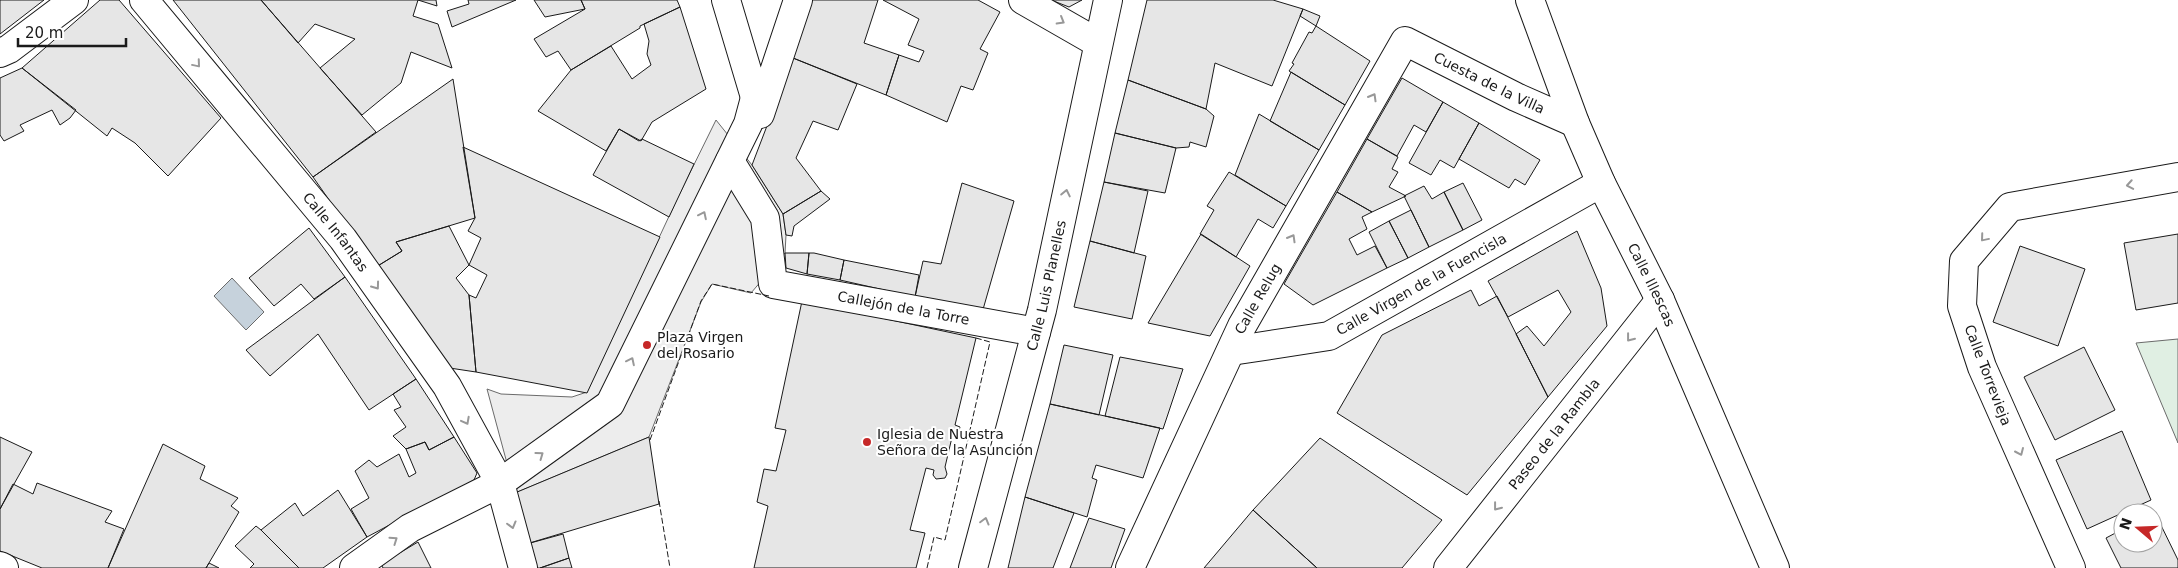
<svg xmlns="http://www.w3.org/2000/svg" width="2178" height="568" font-family="'DejaVu Sans',sans-serif">
<style>
.green{fill:#e0efe3;stroke:#6a6a6a}
.parking{fill:#ededed;stroke:#6a6a6a}
.water{fill:#c6d2dc;stroke:#6a6a6a}
.building{fill:#e6e6e6;stroke:#1a1a1a}
.lines{fill:none;stroke-linecap:round;stroke-linejoin:round}
.minor-casing{stroke:#1a1a1a;stroke-width:30}
.minor{stroke:#fff;stroke-width:28}
.fence{stroke:#1a1a1a;stroke-width:1;stroke-dasharray:6 2.5;stroke-linecap:butt}
.oneway{stroke:#989898}
.poi-dot{fill:#c62828;stroke:#fff;stroke-width:2}
.labels{text-anchor:middle;stroke-width:4;stroke-linejoin:round;paint-order:stroke}
.street-label{font-size:14px;fill:#1a1a1a;stroke:#fff}
.poi-label{font-size:14px;fill:#1a1a1a;stroke:#fff;text-anchor:start}
</style>
<rect width="100%" height="100%" fill="#fff"/>
<path class="green" d="M2178,339v104l-42,-100z"/>
<path class="parking" d="M716,120l36,45 31,49 3,21 -1,18 -34,40 -39,-9 -11,18 -52,135 -134,56 -28,-104 14,5 71,3 15,-5 91,-195z"/>
<path class="water" d="M232,278l32,34 -18,18 -32,-34z"/>
<path class="building" d="M0,0h44l-44,34z
M100,0h19l102,118 -53,58 -33,-33 -23,-15 -5,8 -85,-68z
M173,0h88l115,132 -63,45z
M261,0h175l1,6 -19,-6 -5,16 25,8 14,44 -41,-16 -10,31 -39,32 -42,-47 35,-29 -40,-15 -17,19z
M468,0h48l-64,27 -5,-16 22,-7z
M534,0h47l4,9 -40,8z
M581,0h96l3,7 -40,19v2l-69,42 -13,-19 -12,6 -12,-18 51,-30z
M810,0h68l-14,43 35,12 -13,40 -93,-37z
M883,0h95l22,12 -20,37 8,4 -15,37 -12,-4 -14,36 -61,-27 13,-40 20,7 5,-11 -16,-6 11,-26z
M1051,0h31l-13,7z
M1147,0h126l30,9 -31,77 -57,-23 -9,46 -78,-29z
M680,7l26,82 -54,33 -11,19 -22,-12 -13,22 -68,-40 33,-41 40,-24 21,33 19,-14 -4,-11 2,-13 -5,-17z
M1303,9l17,7 -4,10 -16,-10z
M1316,26l54,35 -25,44 -56,-34 5,-7 -2,-1 17,-31 3,1z
M793,58l64,26 -19,46 -25,-9 -17,37 25,33 -38,23 -31,-49z
M22,68l54,42 -6,8 -10,7 -8,-15 -32,15 4,6 -20,10 -4,-6v-57z
M1291,72l54,33 -26,45 -49,-29z
M1402,78l41,24 -17,30 -12,-7 -17,31 -30,-17z
M453,79l22,139 -79,24 6,9 -26,16 -63,-90z
M1128,80l78,29 8,7 -8,31 -16,-5 -1,5 -13,1 -61,-15z
M1443,102l36,21 -25,45 -14,-8 -9,15 -22,-12z
M1259,114l60,36 -33,56 -51,-31z
M1479,123l61,37 -15,25 -10,-6 -6,9 -50,-29z
M619,129l20,12 3,-2 52,25 -25,53 -76,-42z
M1115,133l61,15 -11,45 -61,-11z
M1367,139l31,18 -6,12 6,3 -9,15 17,9 -34,16 -35,-20z
M463,147l197,90 -73,156 -111,-21 -7,-77 7,3 11,-23 -18,-10 12,-27 -13,-7 7,-13z
M1229,172l57,34 -13,22 -15,-9 -22,38 -36,-23 14,-24 -7,-4z
M1104,182l44,9 -14,62 -44,-12z
M962,183l52,18 -32,112 -67,-16 8,-36 18,3z
M1463,183l19,37 -19,10 -19,-38z
M1424,186l8,13 12,-7 19,38 -34,17 -25,-51z
M821,191l9,8 -36,27 -2,10 -6,-1 -3,-21z
M1337,192l35,20 -10,5 5,12 -18,10 8,16 18,-9 12,22 -74,37 -29,-21z
M1411,210l18,37 -21,11 -19,-37z
M1389,221l19,37 -21,10 -18,-36z
M449,226l20,39 -13,13 13,17 7,77 -33,-5 -67,-100 26,-16 -6,-9z
M309,228l36,49 -31,22 -13,-15 -27,22 -25,-28z
M1577,231l24,57 6,38 -59,71 -32,-63 11,-8 17,20 27,-34 -13,-22 -50,27 -20,-36z
M1201,234l49,32 -40,70 -62,-13z
M2178,234v69l-42,7 -12,-67z
M1090,241l56,15 -14,63 -58,-12z
M2020,246l65,23 -27,77 -65,-24z
M785,253h24l-2,21 -21,-6z
M809,253h5l30,7 -4,20 -33,-6z
M844,260l75,15 -4,22 -75,-17z
M345,277l71,102 -47,31 -51,-76 -48,42 -24,-26z
M1471,290l8,16 18,-10 51,101 -81,98 -130,-82 45,-78z
M802,301l174,37 -21,87 5,2 -2,7 -5,-1 -8,34 2,7 -2,4 -9,1 -3,-4 1,-5 -8,-2 -16,62 15,3 -9,35h-162l14,-62 -11,-4 7,-33 12,2 10,-41 -11,-2z
M1064,345l49,10 -14,60 -49,-11z
M2084,347l31,63 -60,30 -31,-63z
M1120,357l63,12 -20,60 -58,-13z
M416,379l38,58 -25,13 -4,-8 -19,7 -13,-13 13,-9 -12,-17 7,-3 -8,-13z
M1050,404l110,24 -17,50 -47,-13 -4,13 5,2 -10,37 -62,-20z
M2122,431l29,69 -64,29 -31,-69z
M0,437l32,15 -32,57z
M454,437l23,36 -3,7 -107,57 -16,-28 18,-11 -14,-27 14,-11 8,7 22,-13 10,23 7,-4 -10,-24 19,-7 4,8z
M649,437l10,67 -136,41 -13,-50z
M1320,438l122,82 -40,48h-85l-64,-58z
M163,444l42,22 -5,13 38,19 -7,8 8,6 -33,56h-98z
M37,483l75,28 -7,11 19,7 -16,39h-66l-42,-17v-42l13,-25 20,10z
M338,490l29,47 -44,31h-24l-38,-38 34,-27 8,13z
M1025,497l49,16 -21,55h-45z
M1253,510l64,58h-113z
M2155,513l23,47v8h-57l-15,-30 17,-9v14h30v-28z
M1089,518l36,11 -14,39h-41z
M256,526l5,4 38,38h-49l4,-4 -19,-18z
M563,534l6,24 -29,10h-10l-7,-23z
M418,542l13,26h-48l-2,-4z
M569,558l3,10h-32z
M209,563l10,5h-13z"/>
<g class="lines">
<defs>
<g id="minor">
<path id="s1" d="M144,0l199,239 104,147 53,97 23,85"/>
<path d="M726,0l34,114 38,-114"/>
<path d="M1023,0l75,43"/>
<path id="s2" d="M1530,0l45,123 26,60 59,117 115,268"/>
<path d="M0,53l9,-4 65,-49"/>
<path id="s3" d="M730,161l35,57 8,66 263,48"/>
<path id="s4" d="M1231,351l98,-15 272,-153"/>
<path d="M0,566l4,2"/>
<path d="M354,568l56,-40 90,-45 110,-79 138,-280 7,-26"/>
<path id="s5" d="M973,568l69,-258 66,-310"/>
<path id="s6" d="M1130,568l112,-242 163,-285 111,56 59,26"/>
<path id="s7" d="M1448,568l212,-268"/>
<path d="M2071,568l-89,-201 -20,-61 2,-45 46,-54 168,-30"/>
</g>
</defs>
<use href="#minor" class="minor-casing"/>
<use href="#minor" class="minor"/>
<path class="fence" d="M650,440l51,-139 11,-17 57,12
M659,501l11,67
M927,568l7,-31 11,3 45,-198 -14,-4"/>
</g>
<defs><path id="oneway-chevron" d="M-2-3.5L2.5 0L-2 3.5" fill="none" stroke-width="1.6" stroke-linecap="round" stroke-linejoin="round" transform="scale(1.25)"/></defs>
<g class="oneway">
<use href="#oneway-chevron" transform="translate(1061 21) rotate(30)"/>
<use href="#oneway-chevron" transform="translate(197 64) rotate(50)"/>
<use href="#oneway-chevron" transform="translate(1373 97) rotate(-60)"/>
<use href="#oneway-chevron" transform="translate(2130 185) rotate(170)"/>
<use href="#oneway-chevron" transform="translate(1066 193) rotate(-78)"/>
<use href="#oneway-chevron" transform="translate(703 215) rotate(-64)"/>
<use href="#oneway-chevron" transform="translate(1292 238) rotate(-60)"/>
<use href="#oneway-chevron" transform="translate(1984 238) rotate(130)"/>
<use href="#oneway-chevron" transform="translate(376 286) rotate(54)"/>
<use href="#oneway-chevron" transform="translate(1630 338) rotate(128)"/>
<use href="#oneway-chevron" transform="translate(631 361) rotate(-64)"/>
<use href="#oneway-chevron" transform="translate(466 421) rotate(62)"/>
<use href="#oneway-chevron" transform="translate(2020 452) rotate(66)"/>
<use href="#oneway-chevron" transform="translate(540 455) rotate(-36)"/>
<use href="#oneway-chevron" transform="translate(1497 507) rotate(128)"/>
<use href="#oneway-chevron" transform="translate(985 521) rotate(-75)"/>
<use href="#oneway-chevron" transform="translate(512 525) rotate(75)"/>
<use href="#oneway-chevron" transform="translate(394 540) rotate(-35)"/>
</g>
<g class="poi-dot">
<circle cx="647" cy="345" r="5"/>
<circle cx="867" cy="442" r="5"/>
</g>
<g class="labels">
<g class="street-label">
<text dy="5" stroke="none"><textPath href="#s6" startOffset="689">Cuesta de la Villa</textPath></text>
<text dy="5" stroke="none"><textPath href="#s1" startOffset="301">Calle Infantas</textPath></text>
<text dy="5" stroke="none"><textPath href="#s4" startOffset="205">Calle Virgen de la Fuencisla</textPath></text>
<text dy="5" stroke="none"><textPath href="#s2" startOffset="310">Calle Illescas</textPath></text>
<text dy="5" stroke="none"><textPath href="#s5" startOffset="292">Calle Luis Planelles</textPath></text>
<text dy="5" stroke="none"><textPath href="#s6" startOffset="298">Calle Relug</textPath></text>
<text dy="5" stroke="none"><textPath href="#s3" startOffset="266">Callejón de la Torre</textPath></text>
<text transform="translate(1988 375) rotate(69)" y="5">Calle Torrevieja</text>
<text dy="5" stroke="none"><textPath href="#s7" startOffset="171">Paseo de la Rambla</textPath></text>
</g>
<g class="poi-label">
<text x="657" y="342">Plaza Virgen<tspan x="657" dy="16">del Rosario</tspan></text>
<text x="877" y="439">Iglesia de Nuestra<tspan x="877" dy="16">Señora de la Asunción</tspan></text>
</g>
</g>
<g transform="translate(2138 528) rotate(289)"><circle r="24" fill="#ffffff" stroke="#a3a3a3"/>
<path d="M0-4L9 19L0 12L-9 19Z" fill="#c62828"/>
<text y="-8" font-size="14" font-weight="bold" text-anchor="middle" fill="#1a1a1a">N</text>
</g>
<path d="M18 38v8h108v-8" fill="none" stroke="#1a1a1a" stroke-width="2.5"/>
<text x="25" y="38" font-size="15" fill="#1a1a1a" stroke="#ffffff" stroke-width="4" paint-order="stroke">20 m</text>
</svg>
